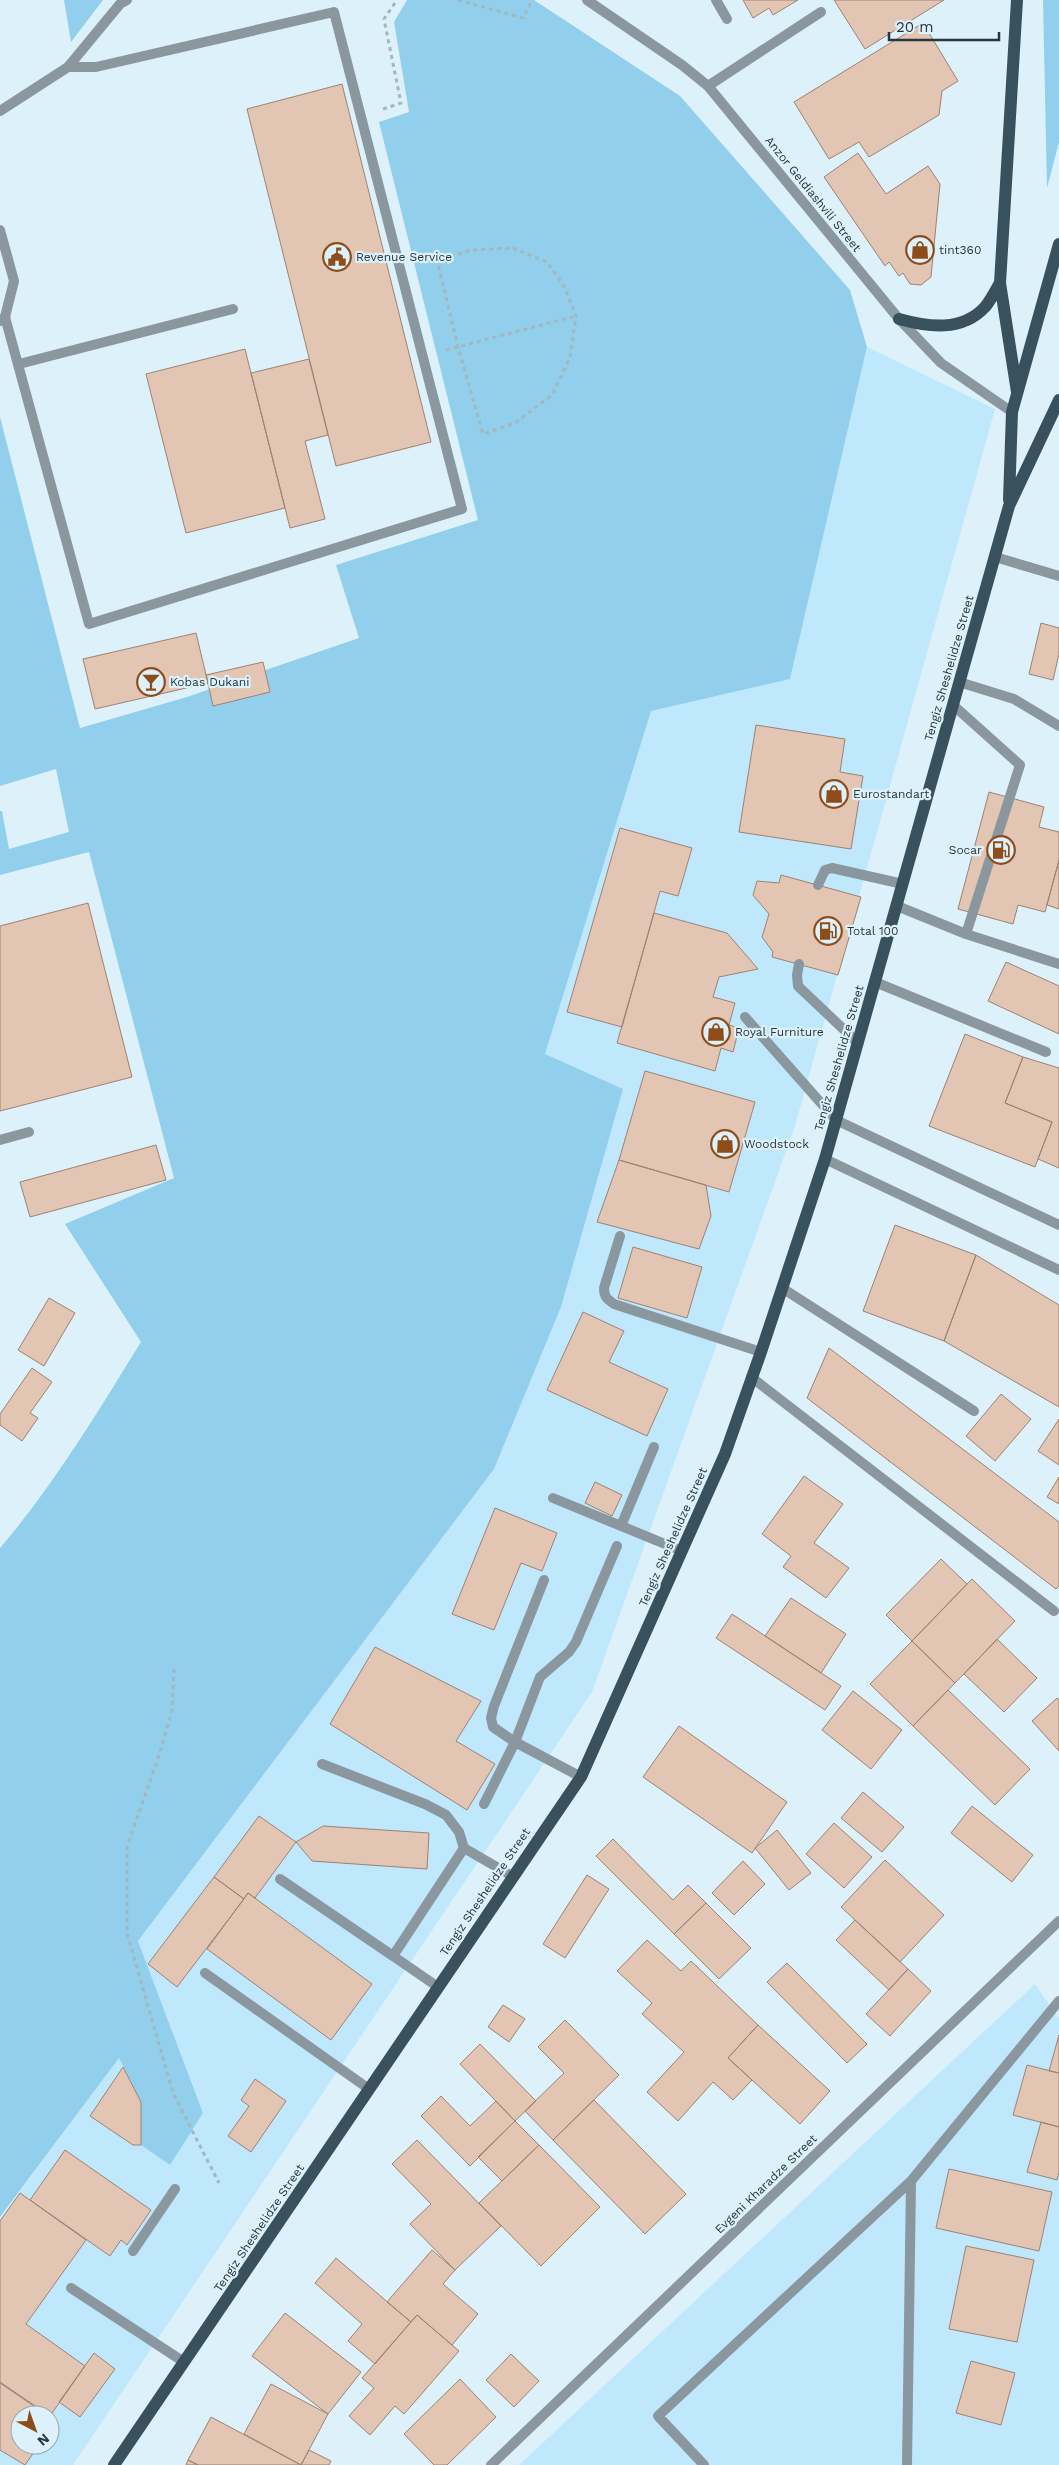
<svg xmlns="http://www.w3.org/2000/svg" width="1059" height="2465" font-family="'Work Sans',sans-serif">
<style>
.built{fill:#bfe8fd;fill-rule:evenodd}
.green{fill:#91cfec}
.building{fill:#e2c5b3;stroke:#9d8272}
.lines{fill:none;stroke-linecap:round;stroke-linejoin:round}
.path{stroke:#a4b6bf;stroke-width:3;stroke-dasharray:4 4;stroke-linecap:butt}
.service{stroke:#8a979e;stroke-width:10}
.minor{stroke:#8a979e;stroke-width:10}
.tertiary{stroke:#8a979e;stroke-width:10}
.primary{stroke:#39515d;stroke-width:12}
.labels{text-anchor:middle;stroke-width:4.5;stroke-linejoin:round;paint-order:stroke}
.street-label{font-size:12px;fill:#2a373d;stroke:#ddf1fb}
.poi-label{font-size:12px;fill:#2a373d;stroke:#ddf1fb;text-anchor:start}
</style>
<rect width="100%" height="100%" fill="#ddf1fb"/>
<path class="built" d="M867,347l128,62 -200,717 -203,566 -519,773h-73v-246l119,-162 22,45v43l29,19 33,-51 -65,-172 356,-472 67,-162 61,-218 -77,-35 106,-343 139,-32zM20,2415h30v30h-30z
M1035,1984l24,35v446h-540z"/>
<path class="green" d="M64,0h39l-32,42z
M407,0h127l146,96 170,194 17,57 -77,332 -139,32 -106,343 78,35 -62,218 -67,162 -356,472 65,172 -33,52 -29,-20v-43l-22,-44 -119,159v-669c54,-63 97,-135 141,-206l-76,-118 109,-46 -85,-326 -89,23v-64h2l7,38 60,-17 -13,-63 -56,17v-369l80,311 107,-31 172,-59 -23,-73 142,-45 -99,-398 30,-10 -15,-90z
M1043,0h16v142l-12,46z"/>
<path class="building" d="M743,0h55l-25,15 -4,-7 -16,10z
M834,0h110l-79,49z
M923,23l35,58 -16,10 -3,24 -70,42 -10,-15 -30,17 -35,-57z
M342,84l89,358 -95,24 -89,-357z
M858,153l28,41 42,-28 12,18 -9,93 -10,8 -11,-1 -7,-11 -4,3 -10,-14 -4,4 -61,-89z
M245,349l40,159 -99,25 -40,-159z
M309,359l19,76 -23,6 20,78 -35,9 -39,-155z
M1041,623l18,5v26l-6,26 -24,-6z
M196,633l12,50 -113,26 -12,-50z
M263,662l7,30 -57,14 -7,-31z
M756,725l89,14 -5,33 23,4 -12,73 -112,-17z
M989,792l55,15 -5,20 20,5v28l-14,52 -27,-7 -5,19 -55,-15z
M620,828l72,20 -14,48 -18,-5 -38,136 -55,-15z
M1059,860v49l-12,-4z
M781,875l80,22 -23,78 -66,-18 1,-5 -11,-15 7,-23 -16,-19 4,-14 22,2z
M88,903l44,174 -132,34v-185z
M654,913l73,20 31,36 -39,8 -6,20 22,6 -6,22 10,3 -6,24 -12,-4 -6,23 -98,-28z
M1006,962l53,24v48l-71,-33z
M965,1034l58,23 -18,46 47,19 -17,45 -106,-41z
M1023,1057l36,11v100l-21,-9 14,-37 -47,-19z
M645,1071l110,31 -26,90 -110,-32z
M156,1145l10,35 -136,37 -10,-35z
M619,1160l87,25 5,31 -12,33 -102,-27z
M895,1225l81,30 -32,86 -81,-30z
M633,1247l69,20 -15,51 -69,-20z
M976,1255l83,50v102l-115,-66z
M49,1298l26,15 -31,53 -26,-16z
M583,1312l41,19 -15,31 59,27 -21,47 -100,-46z
M829,1348l230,174v64l-3,3 -249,-191z
M32,1368l20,14 -22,31 8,5 -16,23 -22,-16v-11z
M1001,1394l30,25 -36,42 -29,-25z
M1059,1419v46l-21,-14z
M804,1476l39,28 -29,39 35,25 -23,30 -43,-31 8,-11 -29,-22z
M1059,1477v27l-12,-7z
M595,1482l27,13 -10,21 -27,-13z
M495,1508l62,25 -15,38 -21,-8 -27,67 -42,-16z
M941,1559l26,25 -55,57 -26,-26z
M972,1579l43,42 -60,62 -43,-42z
M791,1598l55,36 -25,39 -56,-37z
M732,1614l109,72 -16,24 -109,-72z
M997,1639l40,39 -33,34 -40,-38z
M912,1641l43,42 -42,43 -43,-42z
M375,1647l106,54 -25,40 39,23 -28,46 -137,-86z
M948,1690l82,79 -35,36 -82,-79z
M853,1691l49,39 -31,39 -49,-39z
M1057,1698l2,2v51l-27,-30z
M679,1726l108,76 -35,51 -109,-76z
M863,1792l41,35 -22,25 -41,-34z
M972,1806l61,49 -21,27 -61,-49z
M259,1816l37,26 -41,56 -7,-5 -4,6 -30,-22z
M834,1823l38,34 -28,31 -38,-34z
M323,1826l106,7 -2,36 -115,-8 -16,-19z
M777,1830l34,43 -22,17 -34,-42z
M613,1839l60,61 15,-15 18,18 -32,31 -78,-78z
M885,1860l59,55 -44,47 -59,-55z
M743,1861l22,23 -31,31 -22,-22z
M587,1875l22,14 -44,69 -22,-14z
M214,1877l30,22 -67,88 -29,-23z
M248,1893l124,91 -41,56 -124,-91z
M706,1903l45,45 -32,31 -45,-45z
M855,1920l53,49 -19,21 -53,-50z
M647,1940l34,31 10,-10 67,64 -30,33 24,22 -19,20 -20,-18 -35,39 -31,-29 37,-40 -42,-38 10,-11 -35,-32z
M787,1963l80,81 -20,19 -80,-81z
M908,1969l23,22 -41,45 -24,-22z
M503,2005l22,14 -16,23 -21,-15z
M565,2020l54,55 -66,65 -28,-29 39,-38 -26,-26z
M758,2025l72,66 -30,33 -72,-66z
M1059,2035v38l-10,-2z
M480,2044l56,57 -21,20 -55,-57z
M1027,2065l32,8v54l-46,-12z
M123,2067l18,35v43h-8l-43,-29z
M255,2079l31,22 -35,51 -23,-16 21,-30 -8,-6z
M441,2096l29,30 26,-25 19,20 -45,45 -49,-50z
M594,2100l92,94 -41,40 -92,-94z
M515,2121l24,24 -37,36 -24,-24z
M1041,2122l18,5v45l-2,8 -30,-8z
M417,2140l84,86 -46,44 -45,-46 21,-20 -39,-40z
M539,2145l61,62 -59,59 -62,-63z
M65,2150l86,60 -24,35 -6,-5 -11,16 -80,-56z
M949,2169l103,23 -13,59 -103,-23z
M20,2193l66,47 -60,84 59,42 -35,50 -50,-34v-161z
M966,2246l68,14 -17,82 -68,-13z
M432,2250l23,20 -12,14 35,30 -26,31 -35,-30 -6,7 -24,-20z
M336,2258l75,64 -36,42 -27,-23 14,-17 -47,-41z
M285,2313l76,59 -33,42 -76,-58z
M417,2315l42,36 -55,63 -9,-8 -25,29 -21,-19 25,-28 -12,-10z
M94,2353l21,16 -35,48 -21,-15z
M511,2354l28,27 -25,26 -28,-27z
M971,2361l44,12 -14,52 -45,-12z
M460,2379l36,38 -49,48h-13l-30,-31z
M0,2383l47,32h-27v30h19l-14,20 -25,-15z
M271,2384l57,30 -27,51 -57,-31z
M50,2417l5,4 -5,8z
M211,2417l90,48 8,-15 22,11 -2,4h-131l-10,-5z
M188,2460l10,5h-12z"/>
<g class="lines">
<path class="path" d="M458,0l65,18 9,-18
M383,109l18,-6 -17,-84 13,-19
M513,248l34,14 17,24 12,30 -6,42 -18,37 -37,28 -32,11 -25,-87 -21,-87 36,-10z
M446,350l130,-34
M174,1669l-2,42 -13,44 -32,92v86l46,160 46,90"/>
<path class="service" d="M716,0l11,19
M708,86l113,-74
M5,317l84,307 373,-115 -128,-497 -238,55h-28
M19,364l214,-55
M995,557l64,19
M959,682l55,17 45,27
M953,705l67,60 -54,169
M818,885l7,-15 7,-2 71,16
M897,906l69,28 93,30
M799,964l-2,11 1,11 60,57
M875,982l171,70
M745,1017l91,103 223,105
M0,1140l29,-8
M825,1159l234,111
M620,1236l-16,52c0,9 3,11 10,16l147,48
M782,1288l192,123
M751,1377l303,234
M553,1498l129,53
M621,1526l33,-79
M544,1580l-50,126 -3,12 2,9 22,15 66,35
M322,1764l103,40 21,11 13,17 5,16 48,28
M484,1804l31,-62 25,-65 29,-25 7,-10 41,-96
M280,1879l113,77 71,-108
M393,1956l45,31
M205,1973l164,116
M133,2251l42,-62
M71,2288l113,74
M704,2465l-46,-49 253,-235 148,-180
M907,2465l4,-284"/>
<path class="minor" d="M491,2465l568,-544"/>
<path class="tertiary" d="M587,0l95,65 26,21 191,233 42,44 71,49
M0,111l68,-44 52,-63 7,-4
M0,230l14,51 -9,36 -5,4"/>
<path class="primary" d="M1017,0l-17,283 17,109
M899,319c29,8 63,13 86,-12 6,-7 10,-16 15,-24
M1009,500l3,-88 47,-168
M114,2465l467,-688 144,-323 36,-102 64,-193 184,-653 50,-106"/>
</g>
<defs>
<symbol id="shop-ring" viewBox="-11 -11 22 22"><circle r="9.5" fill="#ddf1fb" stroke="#8e4c19" stroke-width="1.5"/><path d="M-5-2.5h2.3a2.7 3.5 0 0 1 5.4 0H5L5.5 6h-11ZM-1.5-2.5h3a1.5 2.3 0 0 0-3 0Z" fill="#8e4c19"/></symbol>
<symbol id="civic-ring" viewBox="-11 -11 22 22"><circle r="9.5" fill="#ddf1fb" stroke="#8e4c19" stroke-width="1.5"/><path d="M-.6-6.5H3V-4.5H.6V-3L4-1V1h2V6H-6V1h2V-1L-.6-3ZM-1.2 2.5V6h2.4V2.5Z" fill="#8e4c19"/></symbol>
<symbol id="bar-ring" viewBox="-11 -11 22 22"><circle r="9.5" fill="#ddf1fb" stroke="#8e4c19" stroke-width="1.5"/><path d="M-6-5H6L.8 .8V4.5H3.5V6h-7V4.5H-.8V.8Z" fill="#8e4c19"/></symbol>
<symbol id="fuel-ring" viewBox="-11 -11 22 22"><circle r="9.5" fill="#ddf1fb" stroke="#8e4c19" stroke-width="1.5"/><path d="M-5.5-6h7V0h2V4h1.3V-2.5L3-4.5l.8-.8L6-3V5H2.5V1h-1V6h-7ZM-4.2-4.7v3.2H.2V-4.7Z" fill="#8e4c19"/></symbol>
</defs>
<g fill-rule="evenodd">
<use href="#shop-ring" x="904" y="234" width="32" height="32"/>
<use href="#civic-ring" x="321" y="241" width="32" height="32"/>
<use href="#bar-ring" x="135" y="666" width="32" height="32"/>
<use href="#shop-ring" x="818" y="778" width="32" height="32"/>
<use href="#fuel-ring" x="985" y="834" width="32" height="32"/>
<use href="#fuel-ring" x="812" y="915" width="32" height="32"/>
<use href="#shop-ring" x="700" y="1016" width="32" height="32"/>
<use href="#shop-ring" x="709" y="1128" width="32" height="32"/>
</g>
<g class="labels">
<g class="street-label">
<text transform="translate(813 194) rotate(51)" y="4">Anzor Geldiashvili Street</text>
<text transform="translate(949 668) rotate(-74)" y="4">Tengiz Sheshelidze Street</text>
<text transform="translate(839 1058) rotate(-74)" y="4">Tengiz Sheshelidze Street</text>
<text transform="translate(673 1537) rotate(-66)" y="4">Tengiz Sheshelidze Street</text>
<text transform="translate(485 1892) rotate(-56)" y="4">Tengiz Sheshelidze Street</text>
<text transform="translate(766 2184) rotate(-44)" y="4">Evgeni Kharadze Street</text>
<text transform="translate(259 2228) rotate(-56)" y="4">Tengiz Sheshelidze Street</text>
</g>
<g class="poi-label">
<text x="939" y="254">tint360</text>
<text x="356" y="261">Revenue Service</text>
<text x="170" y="686">Kobas Dukani</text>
<text x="853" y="798">Eurostandart</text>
<text x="982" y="854" text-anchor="end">Socar</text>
<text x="847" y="935">Total 100</text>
<text x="735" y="1036">Royal Furniture</text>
<text x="744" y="1148">Woodstock</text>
</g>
</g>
<g transform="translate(35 2430) rotate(139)"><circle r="24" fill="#ddf1fb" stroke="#95a7af"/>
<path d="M0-4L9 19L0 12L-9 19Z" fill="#8e4c19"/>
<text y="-8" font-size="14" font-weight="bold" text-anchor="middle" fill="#2a373d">N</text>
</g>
<path d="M889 32v8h110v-8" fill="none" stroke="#2a373d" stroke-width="2.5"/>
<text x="896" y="32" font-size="15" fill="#2a373d" stroke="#ddf1fb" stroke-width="4" paint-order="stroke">20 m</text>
</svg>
